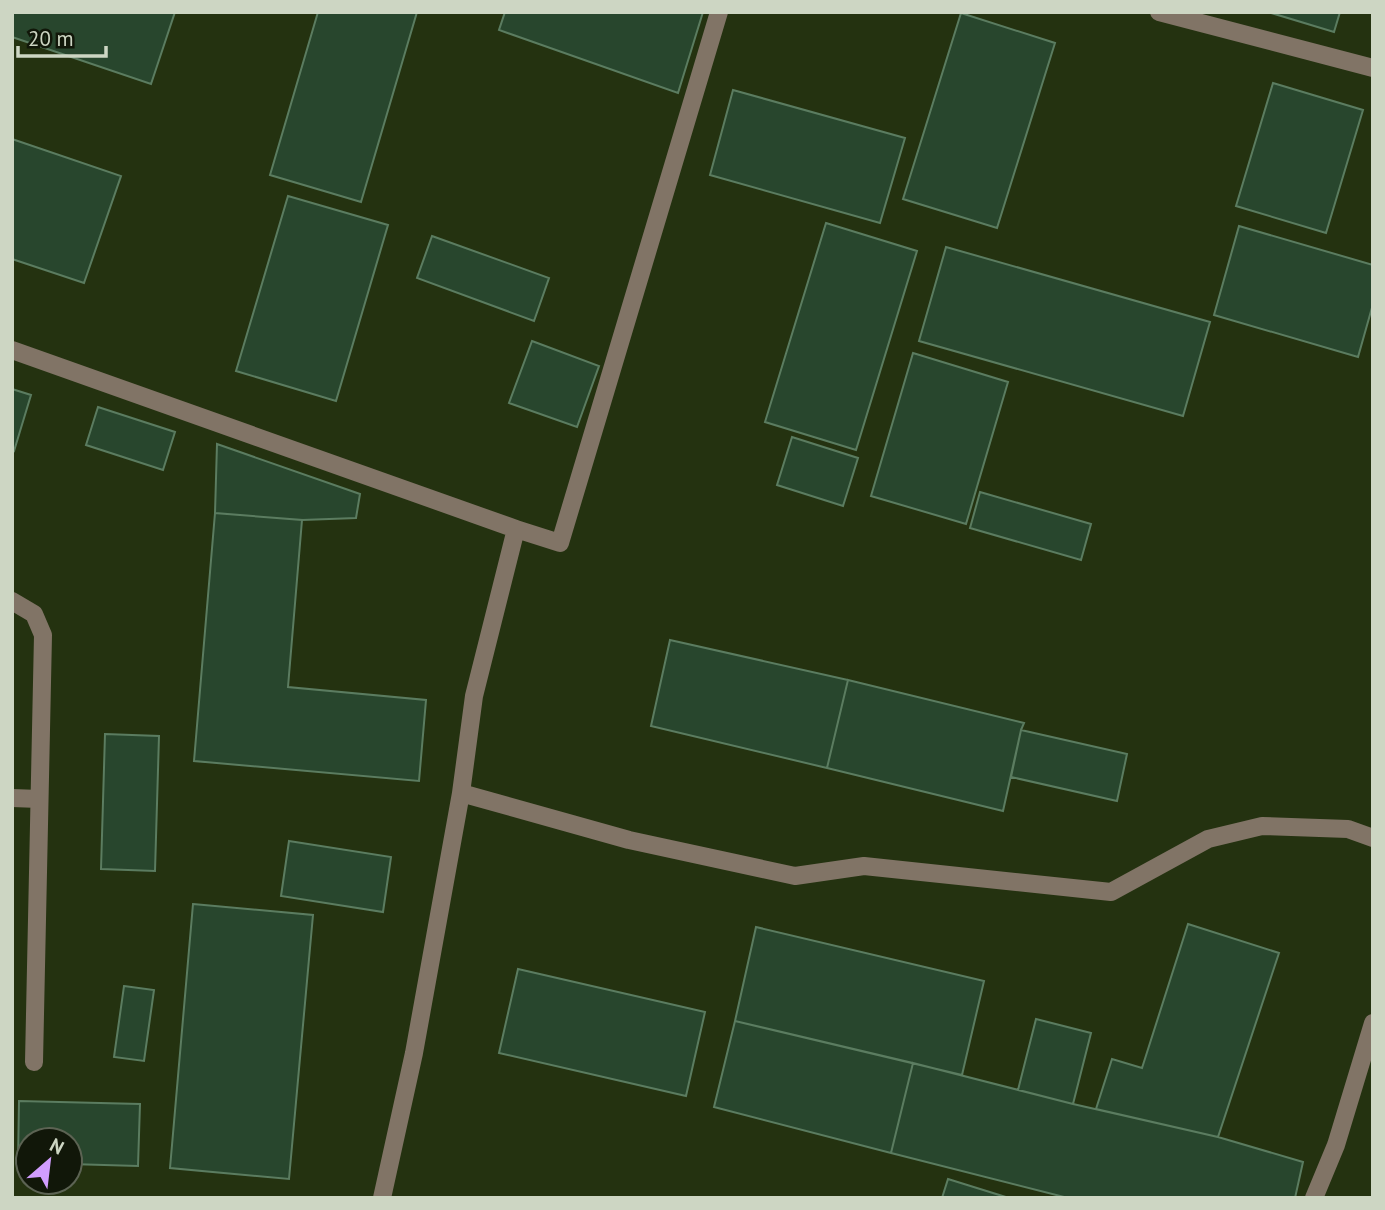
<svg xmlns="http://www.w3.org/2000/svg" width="1385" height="1210" font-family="'PT Sans',sans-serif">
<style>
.building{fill:#28462d;stroke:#5b7c60;stroke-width:2}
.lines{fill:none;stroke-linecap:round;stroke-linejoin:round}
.minor{stroke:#817466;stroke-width:18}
</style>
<rect width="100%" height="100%" fill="#243210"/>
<path class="building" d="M12,12h163l-24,72 -139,-47z
M318,12h99l-56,190 -91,-27z
M505,12h198l-25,81 -179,-63z
M1268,12h72l-6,20z
M961,13l94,30 -58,185 -94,-29z
M1273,83l90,27 -37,123 -90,-27z
M733,90l172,48 -25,85 -170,-48z
M12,139l109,37 -37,107 -72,-24z
M288,196l100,29 -52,176 -100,-30z
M826,223l91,28 -61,199 -91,-28z
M1239,226l134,39v39l-15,53 -144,-42z
M432,236l117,42 -15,43 -117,-43z
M946,247l264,75 -27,94 -264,-75z
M532,341l67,25 -22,61 -68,-24z
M913,353l95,29 -42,142 -95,-28z
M12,389l19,6 -17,56 -2,-1z
M98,407l77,25 -12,38 -77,-25z
M792,437l66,21 -15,48 -66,-21z
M217,444l143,50 -4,24 -54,2 -87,-7z
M980,492l111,32 -10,36 -111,-32z
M215,513l87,7 -14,167 138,13 -7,81 -225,-20z
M670,640l178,40 -21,88 -176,-42z
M848,680l176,43 -3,7 -18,81 -176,-43z
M1021,730l106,24 -10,47 -106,-24z
M105,734l54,2 -4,135 -54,-2z
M289,841l102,16 -8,55 -102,-16z
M193,904l120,11 -24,264 -119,-11z
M1188,924l91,29 -61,184 -122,-28 16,-50 30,9z
M756,927l228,54 -22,94 -227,-54z
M518,969l187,43 -19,84 -187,-43z
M124,986l30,4 -10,71 -30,-4z
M1036,1019l55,14 -18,71 -55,-14z
M735,1021l178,42 -22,90 -177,-46z
M913,1063l160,41 145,33 85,25 -8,36h-227l-177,-45z
M19,1101l121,3 -2,62 -68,-2v-24h-42v23l-10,-1z
M948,1179l61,19h-67z"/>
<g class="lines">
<path class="minor" d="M1159,12l214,56
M12,350l504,179
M12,601l22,13 9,21 -9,427
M461,793l168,47 166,36 69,-10 247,26 97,-53 54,-13 86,3 25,9
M12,798l27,1
M382,1198l32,-145 47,-260 13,-97 42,-167 44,14 159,-531
M1314,1198l22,-53 37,-122"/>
</g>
<rect width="1385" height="1210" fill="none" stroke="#cdd6c3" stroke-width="28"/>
<g transform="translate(49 1161) rotate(28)"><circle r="33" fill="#111709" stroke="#5c6353" stroke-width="2"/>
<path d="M0-5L12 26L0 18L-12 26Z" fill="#d19dfe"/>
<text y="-10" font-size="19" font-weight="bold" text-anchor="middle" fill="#cdd6c3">N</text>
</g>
<path d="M18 46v10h88v-10" fill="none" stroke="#cdd6c3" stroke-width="3.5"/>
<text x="28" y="46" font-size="21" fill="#cdd6c3" stroke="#111709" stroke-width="5" paint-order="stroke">20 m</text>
</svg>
